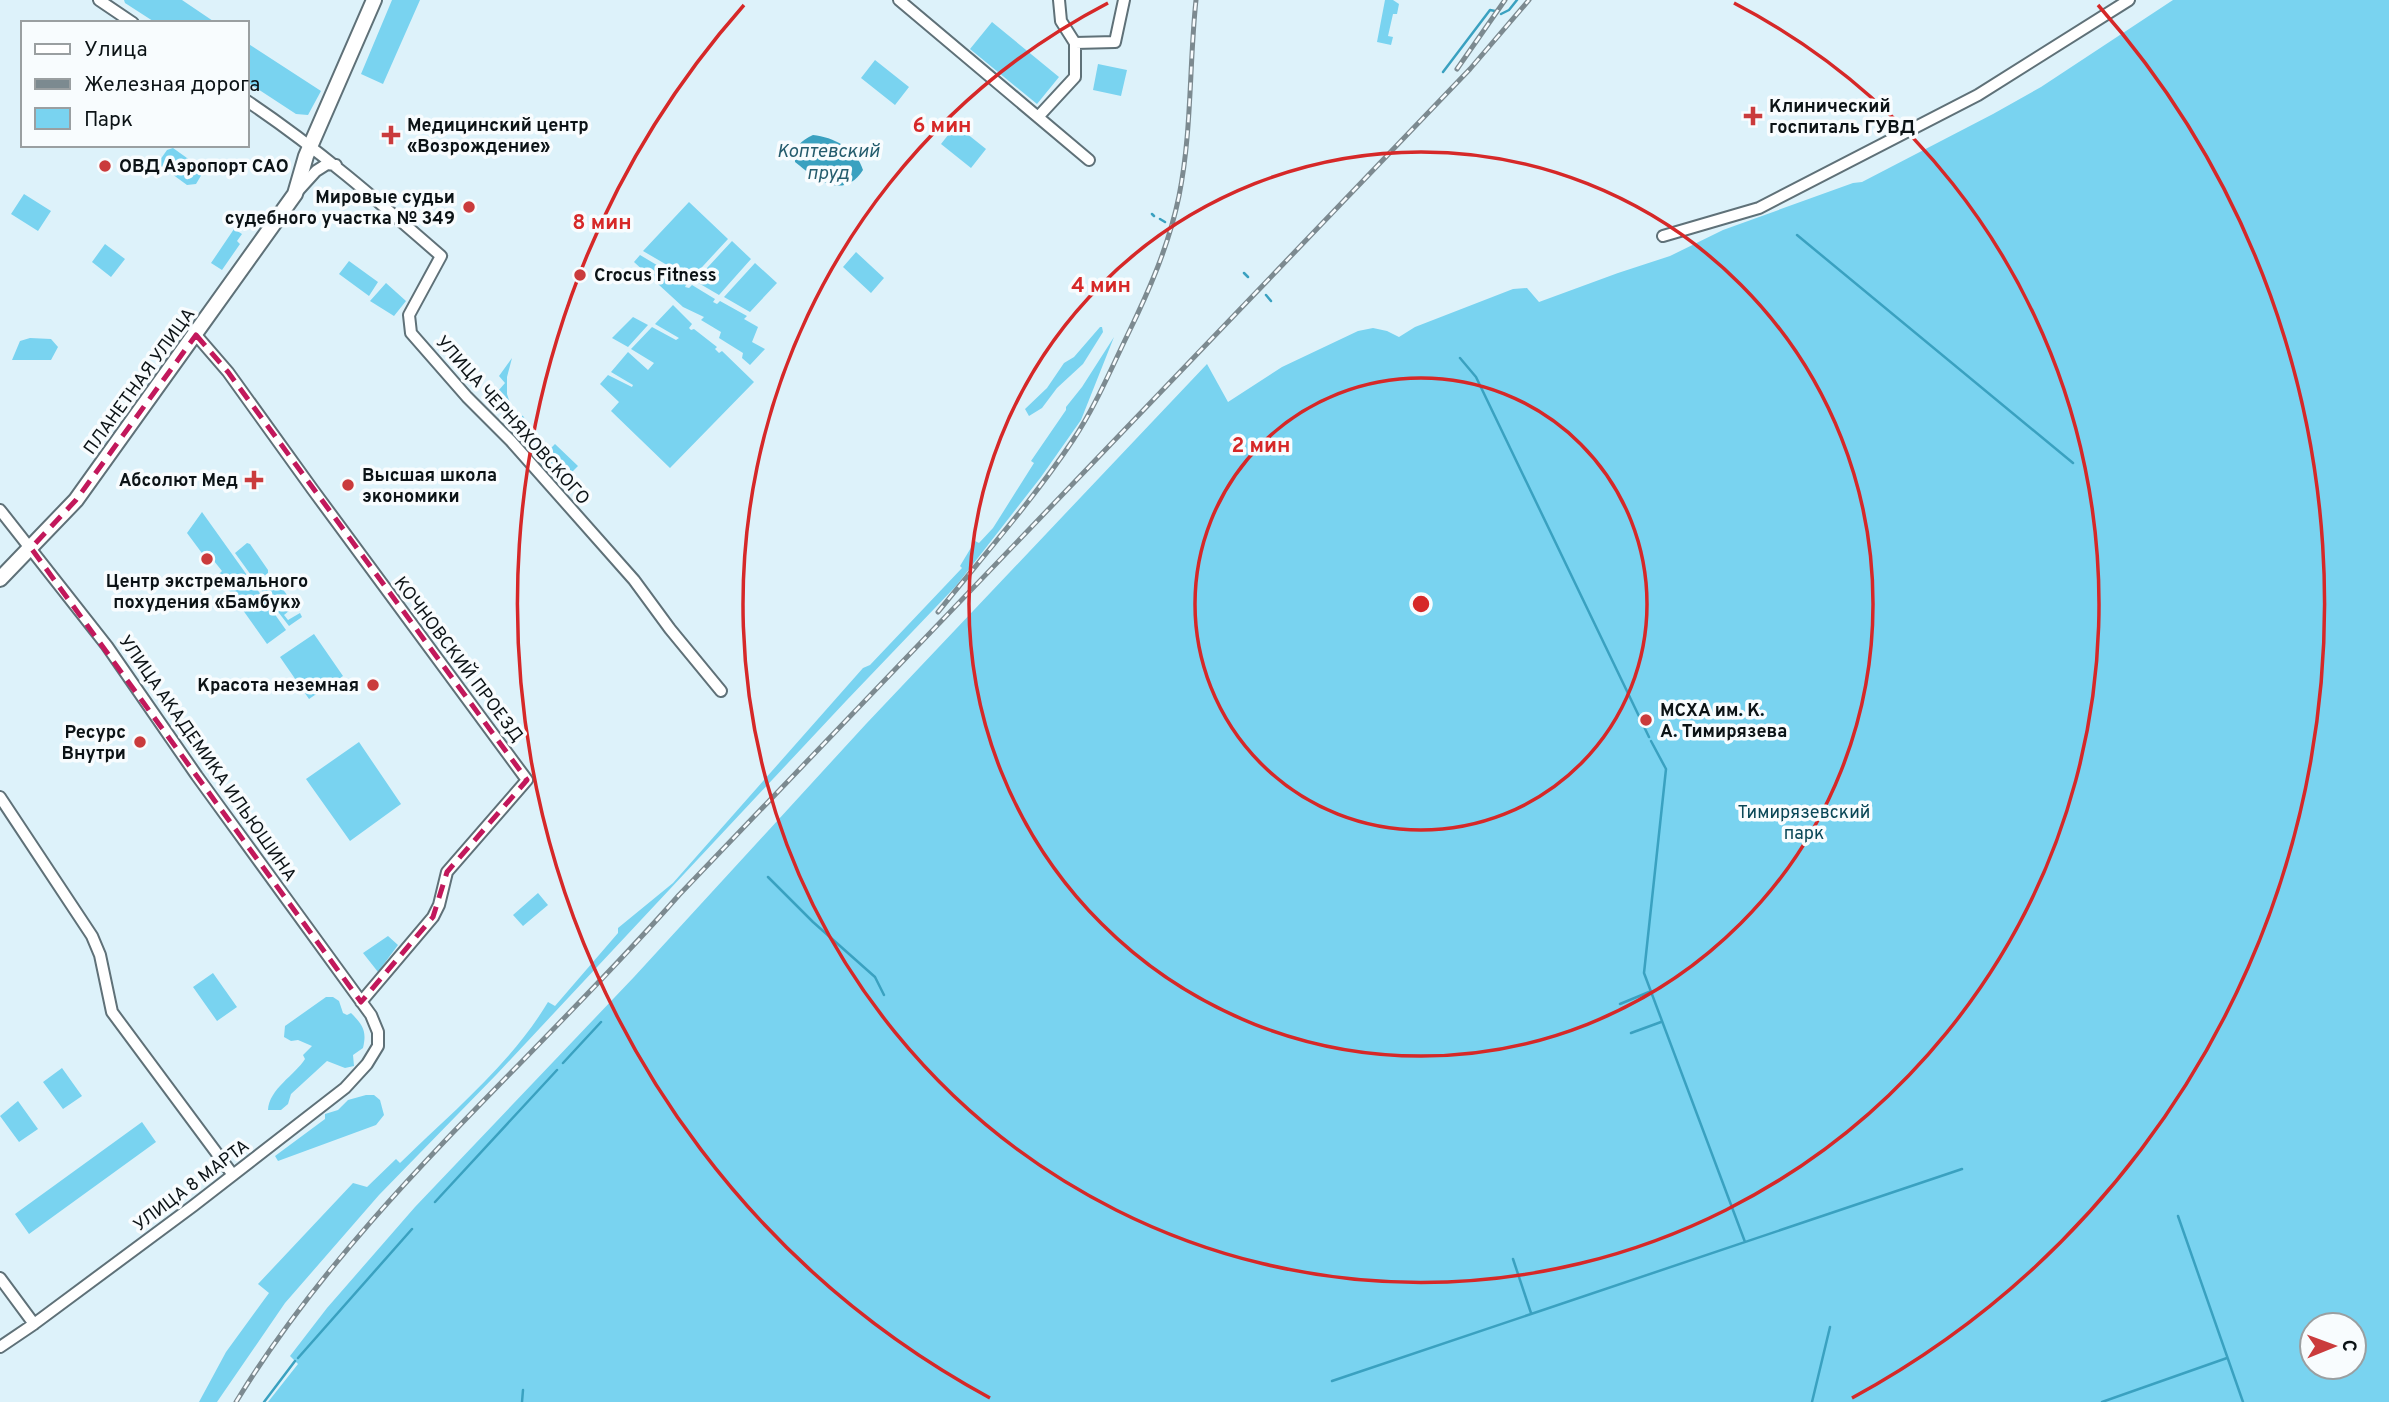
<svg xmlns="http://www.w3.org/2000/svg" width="2389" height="1402" font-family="Overpass,sans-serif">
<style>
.green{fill:#79d3f0;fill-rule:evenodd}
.water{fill:#3aa1c0}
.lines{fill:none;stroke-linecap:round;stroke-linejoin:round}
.stream{stroke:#3aa1c0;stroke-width:2.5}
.street-casing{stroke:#5f7178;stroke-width:14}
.secondary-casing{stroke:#5f7178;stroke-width:18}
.street{stroke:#fff;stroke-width:10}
.secondary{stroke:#fff;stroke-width:14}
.rail-casing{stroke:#7c8a90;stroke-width:5}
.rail{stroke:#f8fcfe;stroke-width:2.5;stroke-dasharray:8;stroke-linecap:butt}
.marked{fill:none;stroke:#c2185b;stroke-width:5;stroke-dasharray:14 9;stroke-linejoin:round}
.ring{fill:none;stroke:#d62828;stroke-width:3.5}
.poi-dot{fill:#ca3b3c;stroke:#f8fcfe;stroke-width:2.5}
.labels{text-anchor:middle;stroke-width:7;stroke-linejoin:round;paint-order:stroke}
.poi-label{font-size:18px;font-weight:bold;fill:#0c1316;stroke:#f8fcfe;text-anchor:start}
.street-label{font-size:18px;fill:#0c1316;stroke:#f8fcfe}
.park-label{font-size:18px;fill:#0a4757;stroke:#f8fcfe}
.water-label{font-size:19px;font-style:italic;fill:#255c6d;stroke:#f8fcfe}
.centre{fill:#d62828;stroke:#f8fcfe;stroke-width:3.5}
.ring-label{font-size:21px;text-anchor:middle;font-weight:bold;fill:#d62828;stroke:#f8fcfe;stroke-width:7;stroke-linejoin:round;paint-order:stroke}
</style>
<rect width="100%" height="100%" fill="#ddf2fa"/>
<path class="green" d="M124,0h58l34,23h-60l-31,-20z
M392,0h28l-37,84 -22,-10z
M1385,0h8l6,4 -2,10h-4l-5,22 5,1 -2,8 -14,-3z
M2173,0h216v1402h-2121l30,-38 -8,-8 37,-48 88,-101 219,-230 232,-253 341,-360 21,38 54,-35 76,-36 15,-3 14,3 12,6 16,-10 98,-38 14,-1 12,14 79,-29 52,-17 53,-26 130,-47 9,-1 131,-68 48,-27zM2354,1325v42h-42v-42z
M992,22l67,55 -22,27 -67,-55z
M247,43l74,48 -13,24 -12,-1 -49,-32z
M875,60l34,27 -14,18 -34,-27z
M1098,64l29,6 -6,26 -28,-6z
M956,125l30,24 -15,19 -30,-24z
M173,148l28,20 1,6 -6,10 -9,1 -26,-19 -1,-6 7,-10z
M24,194l27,17 -13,20 -27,-17z
M689,202l39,37 -37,40 -48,-28z
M234,229l8,5 -5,7 3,3 -18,26 -11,-7z
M732,241l19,18 -32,36 -24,-14z
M105,244l20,15 -14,18 -19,-15z
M856,252l28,26 -13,15 -28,-26z
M640,255l47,28 -2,4 4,1 3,-3 23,14 -2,3 4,2 3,-3 27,15 -3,3 14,8 -6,15 13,7 -15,16 -8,-7 1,-5 -24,-15 2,-6 -20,-12 3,-3 -21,-10 -49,-45z
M349,261l29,21 -9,14 -30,-22z
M755,263l22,20 -27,29 -26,-15z
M386,283l20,18 -12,15 -24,-15z
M673,305l19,19 -3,4 2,2 3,-1 23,18 -2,2 4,4 3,-2 32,31 -84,86 -59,-57 8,-9 -19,-18 8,-9 24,12 1,-2 -22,-13 17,-20 20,18 6,-7 -23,-14 21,-22 24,13 3,-2 -24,-14z
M633,317l15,8 -20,22 -16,-9z
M1100,327h2l1,5 -20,32 -26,24 -15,20 -13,8 -4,-7 22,-21 17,-25 10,-6z
M1114,337l-33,83 -40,57 -85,109 -110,115 -350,374 -117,120 -94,108 -68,99h-18l27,-50 43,-59 -11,-9 95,-101 14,4 29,-28 4,4c52,-51 111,-99 148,-161l7,4 63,-73v-5l55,-45 190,-215 7,-3 92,-97 -2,-2 15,-25 4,2 14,-15 41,-65 -3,-2 35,-51v-3l16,-20z
M30,338l21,1 7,8 -7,13h-39l8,-19z
M512,358l-5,19v17l4,12 13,11 1,5 -3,3 -8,-2 -22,-25 13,-15 -6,-7z
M534,437l15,13 6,-6 23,22 -18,18 -3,-4 8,-9 -9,-9 -8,7 -23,-23z
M202,512l84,118 -19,14 -49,-69 4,-4 -8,-10 -4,3 -23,-31z
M247,543l3,1 18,26v3l-12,9 -21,-29z
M274,577l21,29 -11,9 4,5 12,-7 2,4 -13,9 -30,-39z
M314,634l29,42 -34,23 -29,-42z
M359,742l42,62 -51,37 -44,-62z
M538,893l10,12 -25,21 -10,-11z
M388,936l10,9 -20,27 -15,-19z
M213,973l24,34 -20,14 -24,-34z
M326,997h7l6,4 4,12 4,2 4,-2c12,12 16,18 12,35l-10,7 1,11 -9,2 -18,-7 -36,33 -3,10 -7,6h-13c1,-21 27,-35 37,-51l-2,-4 9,-9 -14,-6 -7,1 -7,-4 1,-11z
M62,1068l20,28 -19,13 -20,-27z
M366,1095h8l6,5 4,15 -8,10 -98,36 -3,-5 50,-37v-5l13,-4 10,-10z
M18,1101l20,28 -19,13 -19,-26z
M142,1122l14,20 -127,92 -14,-20z"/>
<path class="water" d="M813,135c20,2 44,14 50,35 -20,31 -47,9 -68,-8 -1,-15 5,-21 18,-27z"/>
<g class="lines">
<path class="stream" d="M1501,14l8,-4 8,-10
M1443,72l47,-62 5,1
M1152,214l2,2
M1160,219l5,3
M1797,235l276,228
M1244,273l4,4
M1266,295l5,6
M1460,358l16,19 173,360
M1651,741l15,28 -22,204 101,269
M768,877l45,45 62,55 9,18
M1620,1004l29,-12
M1631,1033l30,-11
M563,1063l38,-41
M435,1202l122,-132
M2178,1216l65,186
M1513,1259l18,54
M298,1358l114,-129
M1332,1381l630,-212
M264,1402l31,-41
M522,1402l1,-12
M1812,1402l18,-75
M2102,1402l125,-44"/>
<defs>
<path id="street" d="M99,0l34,23
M899,0l190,160
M1059,0l2,21 14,22
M1075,43l40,-1 9,-42
M247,101c69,46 131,100 194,155l-32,59 2,18 56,64 44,44 123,139 36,49 51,62
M1038,117l37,-40v-34
M297,192l19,-21 11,-7 9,1
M1663,236l96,-28 219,-113 151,-95
M196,335l32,37 85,118 214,290 -80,92 -8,33 -6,12 -72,85
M0,510l107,136 90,130 174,239 7,17v14l-11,18 -22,24 -152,118 -159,118 -34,23
M0,797l92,139 8,19 12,57 121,163
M0,1278l34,46"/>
<path id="secondary" d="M0,579l76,-79 219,-306 11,-38 68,-156"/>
</defs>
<use href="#street" class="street-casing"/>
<use href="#secondary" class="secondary-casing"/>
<use href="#street" class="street"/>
<use href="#secondary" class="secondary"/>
<defs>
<path id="rail" d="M1457,69l48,-69
M938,612c46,-57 95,-112 135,-172 22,-33 37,-69 54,-104 22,-45 42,-91 52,-140 13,-65 10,-130 17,-196
M236,1402c118,-193 295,-338 443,-507l791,-826 59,-69"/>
</defs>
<use href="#rail" class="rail-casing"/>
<use href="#rail" class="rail"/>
</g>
<path class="marked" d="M196,335l32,37 299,408 -80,92 -14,45 -72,85 -330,-454 45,-48z"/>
<g class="ring">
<circle cx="1421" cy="604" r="226"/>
<circle cx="1421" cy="604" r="452"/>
<path d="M1734 3A678 678 0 1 1 1108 3"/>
<path d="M990 1398A904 904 0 0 1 744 5M2098 5A904 904 0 0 1 1852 1398"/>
</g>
<g class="poi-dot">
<path d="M1749.5 105.5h7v7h7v7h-7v7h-7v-7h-7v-7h7z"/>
<path d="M387.5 124.5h7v7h7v7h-7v7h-7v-7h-7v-7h7z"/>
<circle cx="105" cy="166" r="7"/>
<circle cx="469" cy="207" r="7"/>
<circle cx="580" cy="275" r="7"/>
<path d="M250.5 469.5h7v7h7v7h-7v7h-7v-7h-7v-7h7z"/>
<circle cx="348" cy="485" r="7"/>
<circle cx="207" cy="559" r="7"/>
<circle cx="373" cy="685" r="7"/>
<circle cx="1646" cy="720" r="7"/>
<circle cx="140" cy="742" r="7"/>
</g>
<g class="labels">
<g class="poi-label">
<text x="1769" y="112">Клинический<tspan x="1769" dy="21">госпиталь ГУВД</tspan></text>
<text x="407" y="131">Медицинский центр<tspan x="407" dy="21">«Возрождение»</tspan></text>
<text x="119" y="172">ОВД Аэропорт САО</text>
<text x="455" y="203" text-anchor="end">Мировые судьи<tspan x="455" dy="21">судебного участка № 349</tspan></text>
<text x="594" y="281">Crocus Fitness</text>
<text x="362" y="481">Высшая школа<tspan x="362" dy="21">экономики</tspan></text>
<text x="238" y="486" text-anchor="end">Абсолют Мед</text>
<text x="207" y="587" text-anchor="middle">Центр экстремального<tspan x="207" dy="21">похудения «Бамбук»</tspan></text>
<text x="359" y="691" text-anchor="end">Красота неземная</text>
<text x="1660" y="716">МСХА им. К.<tspan x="1660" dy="21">А. Тимирязева</tspan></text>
<text x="126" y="738" text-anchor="end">Ресурс<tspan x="126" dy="21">Внутри</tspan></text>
</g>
<g class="street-label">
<text transform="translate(139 381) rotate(-54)" y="6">ПЛАНЕТНАЯ УЛИЦА</text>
<text transform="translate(513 420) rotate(48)" y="6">УЛИЦА ЧЕРНЯХОВСКОГО</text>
<text transform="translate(459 659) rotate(53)" y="6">КОЧНОВСКИЙ ПРОЕЗД</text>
<text transform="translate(208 758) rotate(55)" y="6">УЛИЦА АКАДЕМИКА ИЛЬЮШИНА</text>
<text transform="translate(191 1185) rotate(-37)" y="6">УЛИЦА 8 МАРТА</text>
</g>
<g class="park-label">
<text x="1804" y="818">Тимирязевский<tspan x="1804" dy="21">парк</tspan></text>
</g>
<g class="water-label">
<text x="828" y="157">Коптевский<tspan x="828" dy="22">пруд</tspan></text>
</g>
</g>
<circle cx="1421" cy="604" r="10" class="centre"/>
<g class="ring-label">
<text x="942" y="132">6 мин</text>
<text x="602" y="229">8 мин</text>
<text x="1101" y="292">4 мин</text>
<text x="1261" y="452">2 мин</text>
</g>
<rect x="21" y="21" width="228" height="126" fill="#f8fcfe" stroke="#9a9fa1" stroke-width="2"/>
<rect x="35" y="44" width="35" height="10" fill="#ffffff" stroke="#9a9fa1" stroke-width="2"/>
<text x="84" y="56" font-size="21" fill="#0c1316">Улица</text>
<rect x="35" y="79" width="35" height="10" fill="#7c8a90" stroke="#9a9fa1" stroke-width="2"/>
<text x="84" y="91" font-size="21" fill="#0c1316">Железная дорога</text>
<rect x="35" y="108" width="35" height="21" fill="#79d3f0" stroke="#9a9fa1" stroke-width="2"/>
<text x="84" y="126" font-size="21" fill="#0c1316">Парк</text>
<g transform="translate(2333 1346) rotate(89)"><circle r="33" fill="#f8fcfe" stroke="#9a9fa1" stroke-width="2"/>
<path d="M0-5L12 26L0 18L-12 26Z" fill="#ca3b3c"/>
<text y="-10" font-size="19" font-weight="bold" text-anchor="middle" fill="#0c1316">С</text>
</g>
</svg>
